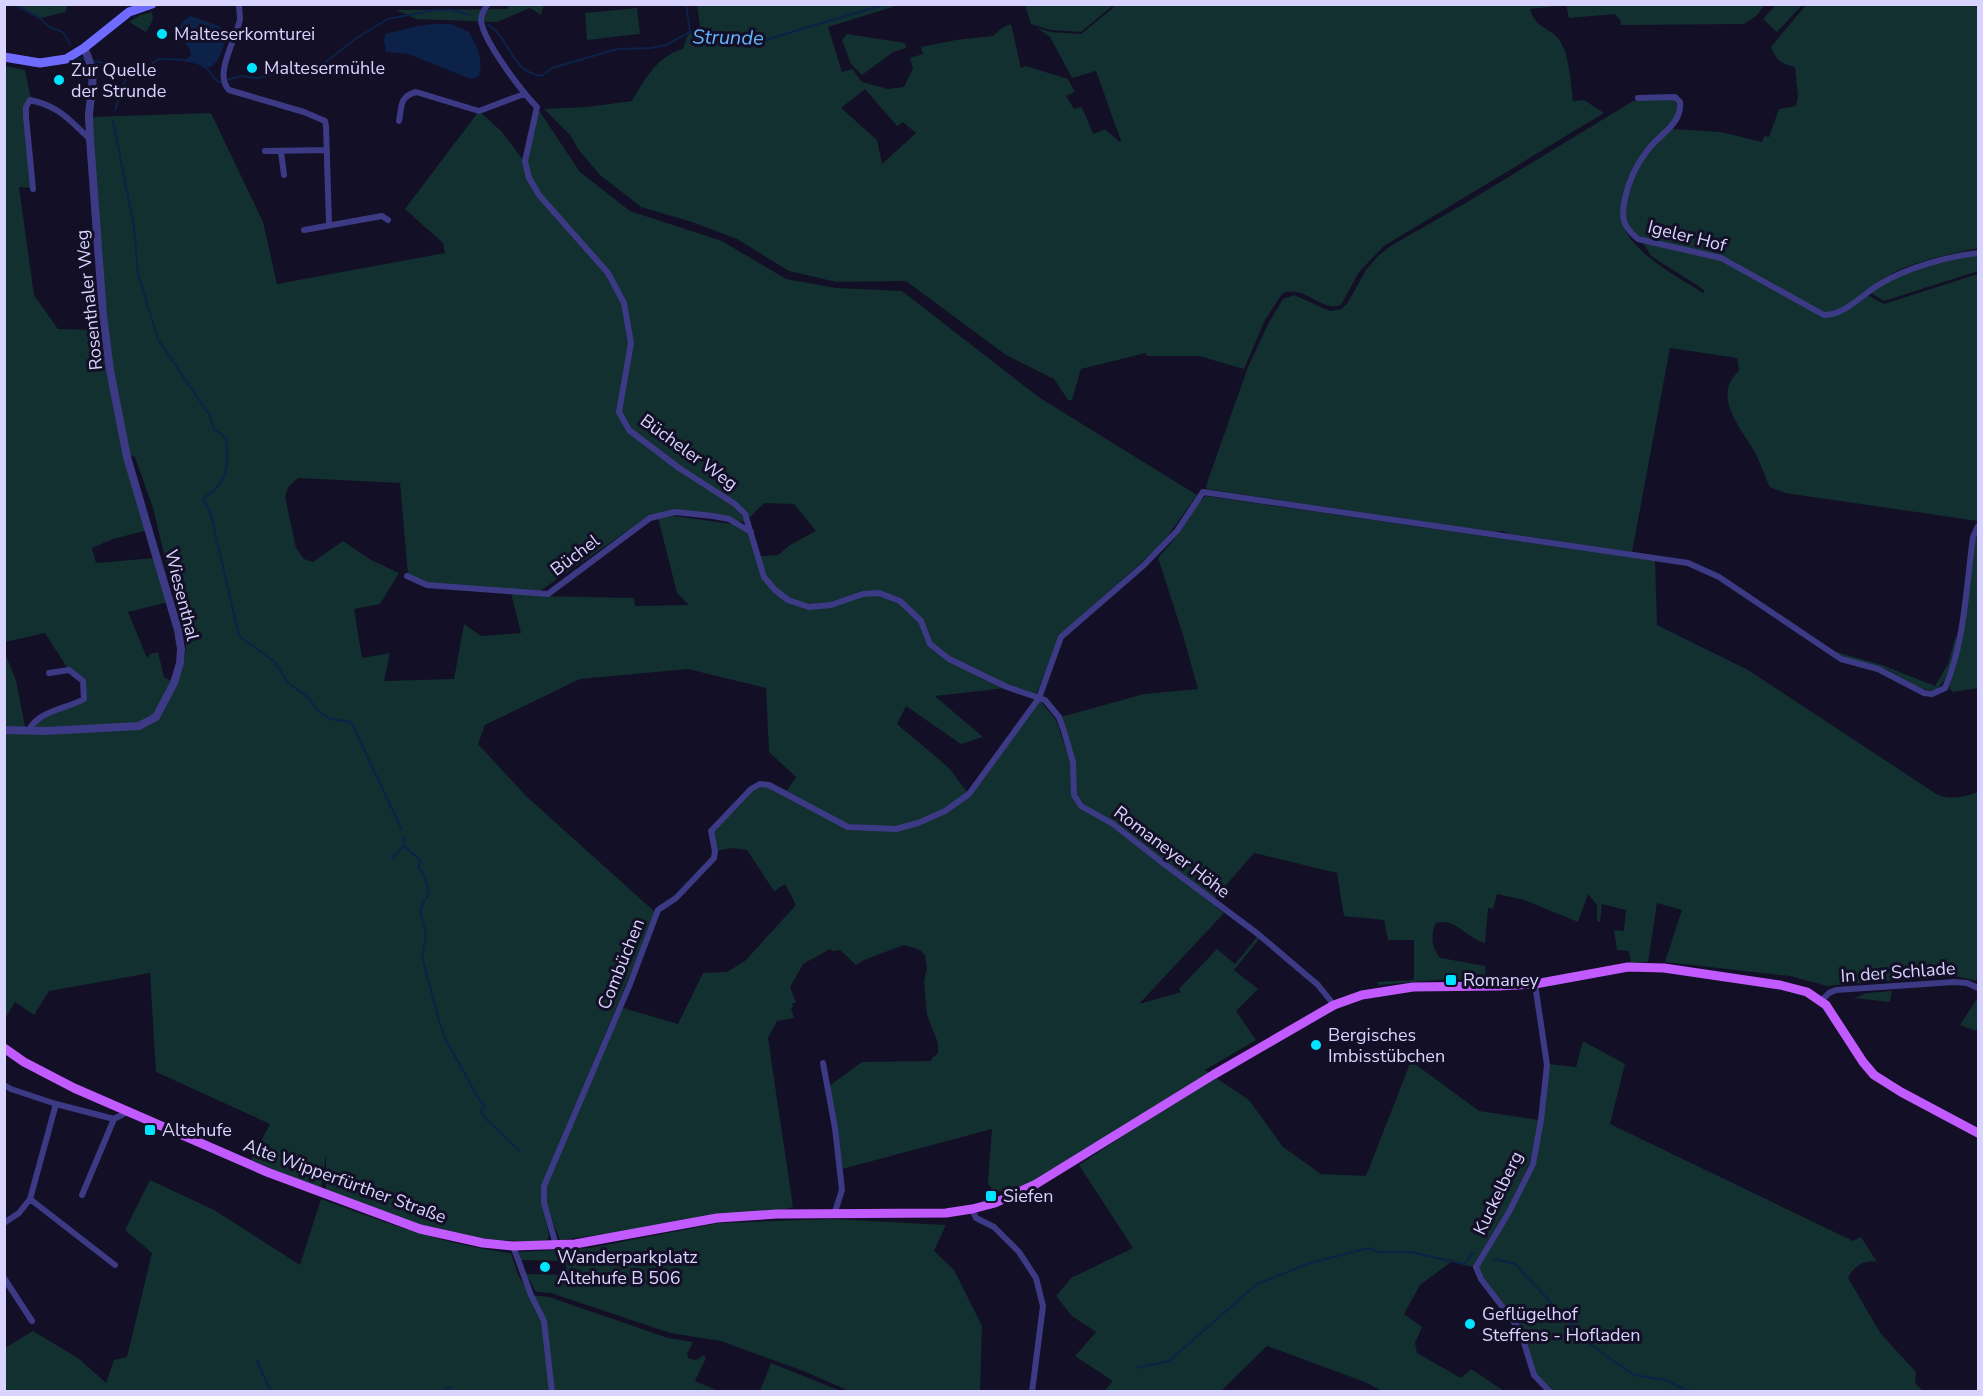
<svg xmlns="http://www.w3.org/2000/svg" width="1983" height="1396" font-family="'Nunito Sans',sans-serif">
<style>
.green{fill:#12302f;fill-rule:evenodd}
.water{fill:#0c2248}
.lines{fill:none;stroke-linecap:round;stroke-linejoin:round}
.stream{stroke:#0c2248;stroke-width:2}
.minor{stroke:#3d3a85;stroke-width:6}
.tertiary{stroke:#3d3a85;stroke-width:8}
.secondary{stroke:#6f6bff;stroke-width:9}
.primary{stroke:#c25bff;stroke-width:9}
.poi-dot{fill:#00e5ff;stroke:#130f26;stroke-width:2}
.labels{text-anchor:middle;stroke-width:6;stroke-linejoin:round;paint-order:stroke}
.poi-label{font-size:18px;fill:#d9d4ff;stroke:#130f26;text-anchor:start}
.street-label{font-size:18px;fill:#d9d4ff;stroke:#130f26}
.water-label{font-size:20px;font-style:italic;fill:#62b6ff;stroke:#130f26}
</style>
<rect width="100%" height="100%" fill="#130f26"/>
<path class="green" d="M1110,4l1,3 -30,25 -30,-2 -20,-6 -6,-19z
M18,5h50l-3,7 -24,6z
M509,5h35l-3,10 -11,-7 -33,14 -81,-3 -20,-9 111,-1z
M1112,5v-1l653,1 -9,11 -12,8 -124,1 1,-4 -6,-7 -46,4 -3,-13 -36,4c6,18 13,16 26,27 13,11 15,48 17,65l11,-1 20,13 -220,133 -25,26 -18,33c-20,8 -37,-22 -59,-11l-17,26 -21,49 -45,-13h-52l-1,-3 -65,16 -9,31h-4l-14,-21 -48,-24 -100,-74 -70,1 -47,-11 -52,-32 -45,-17 -51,-15 -41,-32 -22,-26 -8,-14 -26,-26 43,-2 45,-6c13,-22 25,-45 51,-52l4,-13 13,-10 -3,-21h202l-71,22 14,45 10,-3 10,13 26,7 16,-2 9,-19 -3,-10 13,-4 -2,-7 35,-7 37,-4 9,-8 9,-4 10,44 5,-2 42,13 7,13 -9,4 8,13 8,-2 11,27 12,-5 15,13 1,-1 -25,-70 -24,7 -22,-41 -13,-9 14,4 30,2 32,-26zM865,89l32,37 6,-4 13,11 -34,31 -5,-24 -36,-32z
M1776,5h26l-25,27 -14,-13z
M1806,5h172v243c-30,7 -67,13 -94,30 -19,11 -36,35 -60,34l-102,-56 -83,-20c-28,-17 -7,-62 9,-83 6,-9 15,-16 23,-24l50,3 41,10 2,-6 5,1 10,-28 17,-3 2,-9 -3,-30c-13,-3 -19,-6 -24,-20z
M637,8l3,26 -53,6 -2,-27z
M152,12l1,8 -7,12 -17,-10 11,-7z
M847,34l58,9 1,5 -13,4 -31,23 -11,-11 -9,-24z
M5,66l20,4 6,29 -6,8 -1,10 7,71 -12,-1 15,108 24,34 41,1 26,127 23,73 -35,9 -21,9 4,15 58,-5 14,44 -40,10 19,46 3,-4 8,-2 6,25 11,6c9,-12 10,-25 11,-39l-33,-136 -18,-51 -6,-2 -17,-85 -7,-55 -15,-198 121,-4 52,109 14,62 168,-31 -2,-10 -38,-34 74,-98 23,21 21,28 5,18 9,18 70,77 16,29 4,19 2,22 -2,26 -10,43 7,15 27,22 84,57 11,16 -73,-9 -24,3 -112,77 -109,-9 -20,-9 -8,-92 -102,-5 -10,9 -3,10 11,51 8,11 9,3 30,-21 28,19 28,13 -19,31 -26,5 8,49 28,-5 -6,28 70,-2 10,-55 17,12 40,-3 -10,-40 26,3 97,2 1,8 54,-1 -12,-12 -19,-75 16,-2 73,10c9,28 17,75 53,77 -26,-12 -32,-19 -40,-47l18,-1 12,-10 26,-14 -22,-27 -30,-1 -16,16 -12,-17 -57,-36 -26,-19 -26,-23 -6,-12 11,-69 -2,-22 -4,-18 -16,-30 -71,-78 -9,-18 -4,-16 12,-52 42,63 50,39 92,30 64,38 50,9 66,3 138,107 157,97 -35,49 -102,91 -24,60 -21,-8 -80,9 48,41 -22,7 -55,-38 -9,18 52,44 19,25 -23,17 -28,12 -21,5 -49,-3 -61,-32 10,-15 -27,-25 -3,-64 -78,-19 -108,10 -95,46 -7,19 48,52 130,117 -113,269 -1,18 7,36 -3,6c-30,-1 -59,-2 -88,-7 -45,-9 -89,-29 -132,-44v-37l-5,35 -70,-29 19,-36 -114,-52 -6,-99 -101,18 -15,24 -19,-13 -10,17v-288l24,-1c8,-15 23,-16 38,-22 6,-2 12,-6 18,-9l-1,-19 -16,-11 -23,-36 -40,9z
M1674,99l4,7 -2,10 -35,40 -20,61c4,33 56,59 82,76l2,-2 -5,-4 -49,-31 -9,-15 69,15 118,61 14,-4 24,-18 17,9 94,-30v247l-193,-28 -15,-6c-6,-12 -10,-26 -17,-38 -14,-23 -41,-54 -14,-78l-2,-13 -67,-10 -38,204 -122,-18 -7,-3 -10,1 -286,-43 -1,-3 42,-119 20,-43 15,-25 11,-4 36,16 11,-2 6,-5 19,-34 12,-14 14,-11 72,-41 169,-103z
M1978,254v17l-94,30 -13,-8c25,-21 75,-32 107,-39z
M1206,496l449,65 2,64 91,45 190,125c14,5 26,2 40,-3v189l-28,-6 -123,11 -37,-10 -125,-14 17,-52 -25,-7 -9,59 -17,1 -2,-12 -12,-1 -3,-20 10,1 2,-21 -24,-6 -2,18 -3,-1v-16l-9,-11 -10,28 -54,-22 -27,-6 -4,15 -5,-1 -3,35c-18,-5 -31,-26 -49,-20 -6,11 -4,28 5,35l44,8 1,13h3v2l-39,-2 -72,6 -1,-3 37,-2v-40h-26l-4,-20 -40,-4 -7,-43 -83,-20 -40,46 -133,-97 -5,-10 -2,-35 -13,-40 83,-23 54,-5 -15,-54 -25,-77 23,-27 18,-29z
M1978,532v156l-25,4 -4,-4 12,-49 15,-103z
M1956,635c2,15 -8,47 -21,55 -17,1 -32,-13 -48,-20 -18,-7 -38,-8 -54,-19l49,14 53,21 13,-22z
M4,651l12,29 9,47h-20z
M1037,697l19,23 15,43 1,26 3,13 45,28 104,83 -85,91 42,-12 -2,-3 38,-40 18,15 23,-28 2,2 -26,32 24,19 -22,22 20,29 -51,30 6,4 -175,106 -32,12 -12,-3 -4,-6 4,-54 -150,40 -13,-83 33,-24 69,-1 1,-3 6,-5v-10l-11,-28 -3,-34 3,-13 -2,-13 -5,-5 -16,-5 -40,15 -8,5 -16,-15 -7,1 -3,-2 -27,15 -13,23 6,16h-4l1,4 -2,1 3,10 -17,3 -9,17 25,169 -14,4 -219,29 -15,-38 1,-18 74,-177 58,17 25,-51 24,-1 18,-11 51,-56 -11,-21 -11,7 -27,-41 -16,-2 -15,3 -4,-19c14,-15 35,-47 56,-46l80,42 48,2 21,-6 52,-30z
M1892,991l-2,11 -36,-4 13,-5z
M1978,997v31l-2,3 -16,-6z
M1583,1041l42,23 -15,60 243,117 8,-4 16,25c-12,-3 -24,5 -29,16l33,56 35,38 -1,11 8,8h-372l-17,-18 -13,-45 -39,-50 -4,-12 54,-103 16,-99 28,3z
M1411,1061l68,50 61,9 -10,42 -23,48 -34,57 -22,-5 -31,23 -16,29 18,13 -7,16 2,10 44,25 10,-9 33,22h-122l-17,-9 -98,-36 -46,45h-117l9,-10 -38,-25 21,-24 -24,-16 -16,-20 15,-18 62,-30 -54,-83 134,-89 36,24 34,47 38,27 45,2z
M150,1180l64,30 86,55 21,-66c63,23 123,46 190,54l7,22 12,20 19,2 119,41 25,4 -6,12 1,4 7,2 5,-2 3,-3 3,3 -11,23 23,10 -713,1v-44l28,-17 45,27 28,25 8,-23 13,-3 25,-104 -27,-23z
M833,1219l113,6 -12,26 20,19 28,56 -2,65h-131l-43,-19 -85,-31 -51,-8 -119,-40 -15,-1 -10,-18 40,1v-14l-46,-1 -2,-6 1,-2 71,-4 129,-25z
M771,1363l70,28h-81z"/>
<path class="water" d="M191,16l28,10 8,8c-4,12 -6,30 -20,34l-6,-5 -17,-2 7,-6c-2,-12 -9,-14 -18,-18l11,-17z
M433,24h18l18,8c8,16 15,25 10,44l-8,3 -63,-25 -22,-2 -2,-12 1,-6 32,-8z"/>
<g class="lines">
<path class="stream" d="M15,4c8,7 17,9 26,15 2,2 5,5 7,7 14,7 13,1 22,18
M686,4l4,28
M488,25c23,12 21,47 54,51l10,-8 65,-19 34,-1 15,-3 24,-13 75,8 121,-36
M78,59l9,1
M93,61l45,9
M153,63l6,-4c15,1 35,-1 47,9 6,5 7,11 13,14l22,-6 15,2 51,-10h11l37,-29 33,-20 47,-9h17l18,5
M115,110l14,-41
M113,121l21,106 4,47 20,65 52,77 4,13 12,9c3,27 2,46 -23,60l8,17 28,121 35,25 14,22 20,14 9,13 13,9 21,3 51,108
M403,838l1,8 17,15 -3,7 5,4 6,21 -9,16 6,27 -4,20 17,65 7,19 35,63 4,2 -4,7 6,8 33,31
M392,858l12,-12
M1494,1259l21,5 75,80 44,31 32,5 24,12
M256,1359l15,33
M1136,1368l33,-7 88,-77 53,-21 59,-15 9,4h32l54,12 9,-11
M440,1392l12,-5"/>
<path class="minor" d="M239,4c0,5 1,10 1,15 -3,19 -27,55 -11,71l75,22 21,9 1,5 3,98
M488,4c-4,5 -7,12 -7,17 3,21 41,71 56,86l-12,54 4,17 10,17 69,78 16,30 7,40 -12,69 10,18 50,38 56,36 10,10 19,63 11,13 13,10 21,7 22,-2 32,-11 16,-1 21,8 21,20 9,23 19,15 58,28 38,13 14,17 5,14 9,31 1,33 7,11 32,18 46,36 99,74 60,51 16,20
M1638,98l37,-1 5,5c2,23 -21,32 -33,49 -11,14 -18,29 -22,47 -4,19 -3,28 13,41l83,19 103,57c23,-1 37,-20 56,-31 26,-16 69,-28 98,-31
M399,121c3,-15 0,-24 17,-29l63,19 45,-17
M265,151l62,-1
M281,152l3,23
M33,189l-7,-72v-10l4,-7c29,6 39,20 60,39
M304,230l78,-14 6,4
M407,576l20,9 121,9 102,-76 25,-6 38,4 16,3 22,13
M29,730c9,-19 37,-21 55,-31l-1,-18 -14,-11 -20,3
M1535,984l12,81 -6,55 -8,44 -24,48 -33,55 5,12 39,51 14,45 16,17
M1821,1001l8,-8 7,-3 118,-8 13,1 11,5
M823,1063l12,65 7,62 -8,25
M4,1085l7,4 45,15 58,15 15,-8
M82,1195l32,-76
M30,1199l85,66
M972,1209l4,9 18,9 25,25 17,26 7,28 -11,86
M4,1223l15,-10 11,-14 26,-95
M556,1245l-12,-42v-17l86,-202 28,-74 18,-12 38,-40 1,-7 -4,-20 40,-42 9,-5 9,1 79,42 48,2 22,-6 27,-12 24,-17 70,-96 22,-61 83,-72 33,-34 26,-39 485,71 31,14 122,82 37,10 46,24 8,1 13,-6c20,-47 21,-101 28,-151l5,-11
M513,1246l18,49 13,26 8,71
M4,1278l28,43"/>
<path class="tertiary" d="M4,730l42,1 93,-5 17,-9 18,-34 6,-20 1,-14 -3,-19 -51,-173 -17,-87 -7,-55 -13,-176c0,-8 -1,-16 -1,-24 2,-29 9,-38 -5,-67"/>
<path class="secondary" d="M4,57l36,6 26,-4 18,-11 45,-36 23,-8"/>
<path class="primary" d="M4,1048l20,14 50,26 193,84 153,57 63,14 30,3 62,-2 142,-26 60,-4 169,-1 26,-4 23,-6 41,-19 177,-109 121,-70 28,-10 51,-8 85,-1 37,-2 93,-17 36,1 116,17 27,7 19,13 37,57 11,13 27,17 77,41"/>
</g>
<g class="poi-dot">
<circle cx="162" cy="34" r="6"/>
<circle cx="252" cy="68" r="6"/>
<circle cx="59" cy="80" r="6"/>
<rect x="1445" y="974" width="12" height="12" rx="3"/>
<circle cx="1316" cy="1045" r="6"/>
<rect x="144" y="1124" width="12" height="12" rx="3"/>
<rect x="985" y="1190" width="12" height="12" rx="3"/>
<circle cx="545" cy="1267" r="6"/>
<circle cx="1470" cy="1324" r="6"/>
</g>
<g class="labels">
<g class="poi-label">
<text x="174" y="40">Malteserkomturei</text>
<text x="264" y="74">Maltesermühle</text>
<text x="71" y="76">Zur Quelle<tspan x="71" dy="21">der Strunde</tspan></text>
<text x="1463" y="986">Romaney</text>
<text x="1328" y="1041">Bergisches<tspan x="1328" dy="21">Imbisstübchen</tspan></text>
<text x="162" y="1136">Altehufe</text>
<text x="1003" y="1202">Siefen</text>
<text x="557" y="1263">Wanderparkplatz<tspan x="557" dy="21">Altehufe B 506</tspan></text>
<text x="1482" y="1320">Geflügelhof<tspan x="1482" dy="21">Steffens - Hofladen</tspan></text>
</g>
<g class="street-label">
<text transform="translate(1687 236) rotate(14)" y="6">Igeler Hof</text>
<text transform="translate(89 300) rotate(-96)" y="6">Rosenthaler Weg</text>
<text transform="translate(689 452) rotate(36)" y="6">Bücheler Weg</text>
<text transform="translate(575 555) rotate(-37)" y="6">Büchel</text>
<text transform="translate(182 595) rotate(76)" y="6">Wiesenthal</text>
<text transform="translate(1172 852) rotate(37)" y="6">Romaneyer Höhe</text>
<text transform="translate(621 964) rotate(-68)" y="6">Combüchen</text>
<text transform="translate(1898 972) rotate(-4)" y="6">In der Schlade</text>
<text transform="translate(345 1181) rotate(20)" y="6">Alte Wipperfürther Straße</text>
<text transform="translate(1498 1193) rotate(-64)" y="6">Kuckelberg</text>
</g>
<g class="water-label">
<text transform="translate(728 37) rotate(1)" y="7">Strunde</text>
</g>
</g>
<rect width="1983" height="1396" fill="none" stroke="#d9d4ff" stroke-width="12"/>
</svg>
